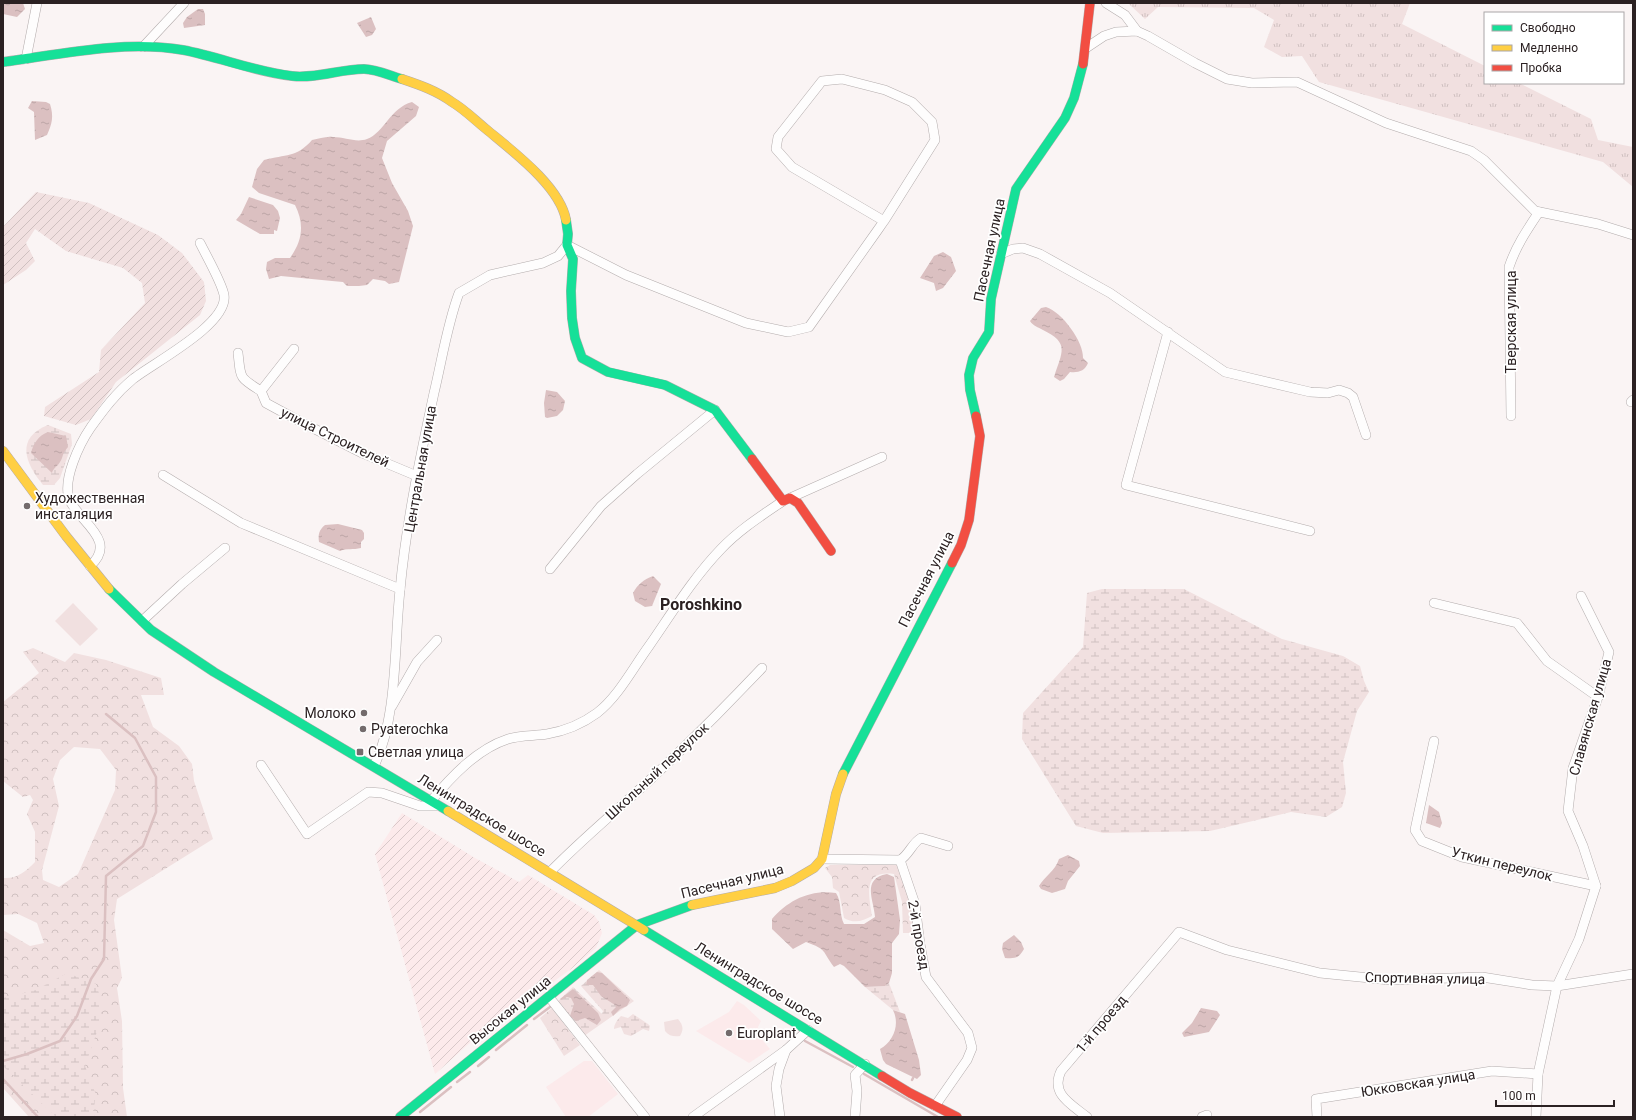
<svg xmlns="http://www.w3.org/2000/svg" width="1636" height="1120" font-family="Roboto,sans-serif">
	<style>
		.built { fill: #fceaeb }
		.industrial { fill: url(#industrial-furrows) }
		.grass { fill: url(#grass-tufts) }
		.forest { fill: url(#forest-crowns); fill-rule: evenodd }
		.wetland { fill: url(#wetland-marsh) }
		.park { fill: #f1e0e0 }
		.garden { fill: url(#garden-furrows) }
		.water { fill: url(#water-ripples) }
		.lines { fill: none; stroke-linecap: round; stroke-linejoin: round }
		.stream { stroke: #dbc0c1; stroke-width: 2.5 }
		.street-casing { stroke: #b3acac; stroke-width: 10 }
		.fast-casing { stroke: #b3acac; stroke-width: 10 }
		.slow-casing { stroke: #b3acac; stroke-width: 10 }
		.jam-casing { stroke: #b3acac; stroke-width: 10 }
		.street { stroke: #fefdfd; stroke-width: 9 }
		.fast { stroke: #16e098; stroke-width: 9 }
		.slow { stroke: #ffcf43; stroke-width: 9 }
		.jam { stroke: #f24e42; stroke-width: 9 }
		.poi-dot { fill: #736b6c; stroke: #fff; stroke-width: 1.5 }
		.labels { text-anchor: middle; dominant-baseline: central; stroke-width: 3.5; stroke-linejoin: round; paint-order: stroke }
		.street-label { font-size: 14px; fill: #2b2122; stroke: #fff }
		.poi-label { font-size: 14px; fill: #2b2122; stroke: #fff; text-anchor: start }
		.quarter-label { font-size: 16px; font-weight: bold; fill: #2b2122; stroke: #fff }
	</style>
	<defs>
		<pattern id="industrial-furrows" width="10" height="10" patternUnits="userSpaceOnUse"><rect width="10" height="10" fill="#fceaeb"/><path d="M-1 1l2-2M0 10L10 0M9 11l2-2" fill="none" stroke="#d8c8c9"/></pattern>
		<pattern id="grass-tufts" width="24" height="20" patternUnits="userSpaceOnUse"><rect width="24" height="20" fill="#f1e0e0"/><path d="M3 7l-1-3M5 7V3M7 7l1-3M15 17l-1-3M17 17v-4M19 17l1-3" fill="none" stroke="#cfc0c0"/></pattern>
		<pattern id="forest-crowns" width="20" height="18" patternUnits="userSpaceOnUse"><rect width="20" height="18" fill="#f1e0e0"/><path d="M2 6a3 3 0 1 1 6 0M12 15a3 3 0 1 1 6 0" fill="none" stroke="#cfc0c0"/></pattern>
		<pattern id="wetland-marsh" width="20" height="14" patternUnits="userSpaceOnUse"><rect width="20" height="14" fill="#f1e0e0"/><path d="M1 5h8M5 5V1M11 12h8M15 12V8" fill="none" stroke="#cfc0c0"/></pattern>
		<pattern id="garden-furrows" width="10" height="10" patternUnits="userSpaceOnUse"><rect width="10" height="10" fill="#f1e0e0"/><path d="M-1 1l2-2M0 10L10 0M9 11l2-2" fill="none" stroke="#cfc0c0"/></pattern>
		<pattern id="water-ripples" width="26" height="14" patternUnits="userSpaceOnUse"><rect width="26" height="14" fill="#dbc0c1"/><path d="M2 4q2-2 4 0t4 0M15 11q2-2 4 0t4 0" fill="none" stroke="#bca5a6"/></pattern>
	</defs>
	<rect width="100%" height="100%" fill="#faf4f4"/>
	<g class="built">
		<path d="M 737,1001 L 744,1005 L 761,1021 L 758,1027 L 758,1035 L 770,1049 L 749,1063 L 696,1031 L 729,1012 Z"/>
		<path d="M 584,1061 L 592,1061 L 618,1094 L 588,1117 L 566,1117 L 546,1087 Z"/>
	</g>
	<path class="industrial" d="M 402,813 L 475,858 L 519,882 L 528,875 L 594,915 L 599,922 L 602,933 L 596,948 L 571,969 L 472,1041 L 435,1074 L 375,854 Z"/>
	<path class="grass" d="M 1128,3 L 1410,3 L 1402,24 L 1485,66 L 1485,83 L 1519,83 L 1591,119 L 1598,140 L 1633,147 L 1633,187 L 1603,162 L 1319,82 L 1302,56 L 1282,57 L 1264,47 L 1274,20 L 1254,8 L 1158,7 L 1145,19 Z"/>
	<g class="forest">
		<path d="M 33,648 L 65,662 L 74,653 L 106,660 L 161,678 L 164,695 L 141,695 L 153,727 L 179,746 L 192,764 L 194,781 L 213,839 L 117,899 L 114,920 L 122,978 L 117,988 L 122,1021 L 123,1088 L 127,1117 L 29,1117 L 3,1088 L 3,930 L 30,946 L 44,943 L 37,923 L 18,914 L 3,915 L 3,878 C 17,879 25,872 35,862 L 35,832 L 27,814 L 33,800 L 30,795 L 23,797 L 3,781 L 3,702 L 39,673 L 23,652 ZM 74,747 L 100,749 L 116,770 L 115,790 L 78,874 L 59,887 L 43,880 L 42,870 L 59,806 L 53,779 L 60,760 Z"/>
		<path d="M 830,865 L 899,865 L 909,894 L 916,933 L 903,933 L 902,902 L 894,874 C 862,870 869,894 872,916 C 863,921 854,924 844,918 L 839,892 L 833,888 L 832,877 L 825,868 Z"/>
		<path d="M 552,1008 L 580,1045 L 564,1056 L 540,1018 Z"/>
	</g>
	<g class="wetland">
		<path d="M 48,425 L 71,434 L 72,444 L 60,478 L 54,485 L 43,485 C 25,463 15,438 48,425 Z"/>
		<path d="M 1102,589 L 1184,589 L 1282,639 L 1343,656 L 1360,666 L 1364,681 L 1369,692 L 1357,711 L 1343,762 L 1346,793 L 1342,807 L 1326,817 L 1291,812 L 1210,831 L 1103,833 L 1076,826 L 1022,739 L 1023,713 L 1083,647 L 1087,593 Z"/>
		<path d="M 599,970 L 634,1001 L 584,1036 L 569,1019 L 558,1001 L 573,987 L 602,1014 L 603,1011 L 581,986 Z"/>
		<path d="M 67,973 L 96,984 L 103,1006 L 99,1026 L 85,1066 L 96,1095 L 93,1113 L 95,1117 L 56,1117 L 3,1066 L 3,998 L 36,990 Z"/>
		<path d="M 889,983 L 900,1012 L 893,1010 L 865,987 L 885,986 Z"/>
		<path d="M 633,1014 L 648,1024 L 650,1026 L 649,1031 L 643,1029 L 631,1036 L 624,1034 L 621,1027 L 614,1029 C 614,1024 618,1019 621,1016 L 628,1018 Z"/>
	</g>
	<g class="park">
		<path d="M 73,603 L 98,629 L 80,646 L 55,621 Z"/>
		<path d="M 678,1019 C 683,1025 684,1029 680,1036 C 674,1037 669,1036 665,1031 L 664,1022 Z"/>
	</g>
	<path class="garden" d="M 36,192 L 89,203 L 158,235 L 182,253 L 204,282 L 206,301 L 200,315 L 116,382 L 91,419 L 76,425 L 44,416 L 45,407 L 99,372 L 101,350 L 145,303 L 142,283 L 123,268 L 66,251 L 35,229 L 26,243 L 35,261 L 26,270 L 3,285 L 3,227 Z"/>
	<g class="water">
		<path d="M 3,3 L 23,3 L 25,9 L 17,17 L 3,14 Z"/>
		<path d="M 198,9 L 203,9 L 205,14 L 205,25 L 184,28 L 183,23 L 187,17 Z"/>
		<path d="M 371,17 L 376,29 L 372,35 L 366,37 L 357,23 Z"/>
		<path d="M 32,101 L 46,102 L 50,104 C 54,117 52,124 47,135 L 35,140 L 34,112 L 28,108 Z"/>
		<path d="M 412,102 L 419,107 L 416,116 L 387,141 L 382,158 L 392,183 L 408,211 L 413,226 L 399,282 L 389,284 L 385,281 L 373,279 L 367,285 L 359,286 L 347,286 L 343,282 L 332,281 L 281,276 L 269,279 L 266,269 L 267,262 L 275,258 L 290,258 C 302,241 305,225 295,205 L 259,193 L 252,187 L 257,169 L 264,160 C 286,154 296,158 312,140 C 319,139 326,136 333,137 C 345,137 356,143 367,139 C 384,133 390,108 412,102 Z"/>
		<path d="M 249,197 L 273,205 L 278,211 L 280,218 L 277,231 L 274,230 L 274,234 L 260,234 L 236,220 L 241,214 Z"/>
		<path d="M 943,252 L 951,257 L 956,271 L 943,288 L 936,291 L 934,283 L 920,278 L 934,256 Z"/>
		<path d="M 1046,307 C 1062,312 1084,342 1083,358 L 1088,363 C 1085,371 1078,373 1070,372 L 1064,379 L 1060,381 L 1054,377 C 1062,352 1070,343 1043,330 C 1038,327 1033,326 1030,321 L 1041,308 Z"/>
		<path d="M 546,390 L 557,392 L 565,401 L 563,410 L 557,416 L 547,418 L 545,417 L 544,403 Z"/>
		<path d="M 48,432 L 66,436 L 68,447 C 61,455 64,456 60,462 C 57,467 53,468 52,473 L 31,453 C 33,444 39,435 48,432 Z"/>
		<path d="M 338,524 L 362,530 L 364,533 L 364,539 L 361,542 L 361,548 C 353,550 347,548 340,551 L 319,542 C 318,534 319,530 325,525 Z"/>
		<path d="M 653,576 L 661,584 L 652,606 L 645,607 L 635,601 L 633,593 C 638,584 643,580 653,576 Z"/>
		<path d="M 1429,805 L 1439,812 L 1442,823 L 1440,828 L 1426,823 Z"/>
		<path d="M 1068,855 L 1079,861 L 1080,866 L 1068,881 L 1065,889 L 1052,893 L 1041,889 L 1039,886 C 1045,876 1055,871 1059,859 Z"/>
		<path d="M 887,874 L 894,877 L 900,920 L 899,934 L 892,943 L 892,973 L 889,983 L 885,986 L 865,987 L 844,966 L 840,964 L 834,967 C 821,950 828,950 806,942 L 793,949 L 772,929 L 772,919 C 788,900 811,889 836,893 C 842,902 839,914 844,924 L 864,924 L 875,917 C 874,900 861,879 887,874 Z"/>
		<path d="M 1014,935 L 1021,942 L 1024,949 C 1019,958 1015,959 1005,958 L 1002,949 L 1003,943 Z"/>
		<path d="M 597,972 L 602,973 L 630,1000 L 627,1006 L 620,1009 L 613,1016 L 611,1012 L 616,1007 L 615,1005 L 601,996 L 593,985 L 586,985 L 587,980 Z"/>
		<path d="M 573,989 L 598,1013 L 601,1020 L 597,1025 L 585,1018 L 576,1021 L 570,1016 L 574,1004 L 571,998 L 567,997 L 561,1000 L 560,999 Z"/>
		<path d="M 1201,1008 L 1217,1011 L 1220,1015 L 1209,1032 L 1184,1037 L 1182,1033 L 1192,1023 Z"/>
		<path d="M 893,1010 L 905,1014 L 919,1060 L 921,1075 L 917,1079 L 886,1064 L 883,1060 L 880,1049 C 894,1041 900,1024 893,1010 Z"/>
	</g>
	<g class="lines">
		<g class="stream">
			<path d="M 534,1019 L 550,1007"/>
			<path d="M 776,1031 L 784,1032"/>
			<path d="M 805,1041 L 853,1067"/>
			<path d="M 496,1050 L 527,1025"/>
			<path d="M 3,1061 L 27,1054 L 60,1041 L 77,1016 L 91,979 L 104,959 L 106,876 L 143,846 L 156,812 L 156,777 L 135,738 L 106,714"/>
			<path d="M 478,1066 L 489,1057"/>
			<path d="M 864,1074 L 938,1117"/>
			<path d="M 3,1079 L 38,1117"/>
			<path d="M 912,1080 L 913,1078"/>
			<path d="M 457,1082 L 470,1072"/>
			<path d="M 420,1112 L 451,1087"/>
		</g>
		<g class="street-casing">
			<g id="street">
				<path d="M 1106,3 L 1125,15 L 1137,31"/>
				<path d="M 143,47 L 184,3"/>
				<path d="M 1086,48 L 1104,36 L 1116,32 L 1137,31 L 1148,36 L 1195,63 L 1227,79 L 1252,83 L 1297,82 L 1386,123 L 1471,151 L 1484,160 L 1535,211 L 1598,224 L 1633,235"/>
				<path d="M 26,59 L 37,3"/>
				<path d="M 1001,254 L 1013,249 L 1023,248 L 1040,254 L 1110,293 L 1225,372 L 1310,392 L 1328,393 L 1339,390 L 1348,393 L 1353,397 L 1366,435"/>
				<path d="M 1168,332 L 1126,485 L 1310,531"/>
				<path d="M 238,353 C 241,378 238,377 261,391"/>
				<path d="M 261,391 L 266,403 L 301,422 L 362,453 L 417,476"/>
				<path d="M 261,391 L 294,349"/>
				<path d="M 1631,402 L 1633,400"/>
				<path d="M 1511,416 L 1509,267 C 1516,246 1527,230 1539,212"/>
				<path d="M 163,475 L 241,523 L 400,589"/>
				<path d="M 790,498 L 882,457"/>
				<path d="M 90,566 C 118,541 81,523 70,501 C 61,481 80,443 91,427 C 104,409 116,393 133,379 C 153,363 229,324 224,295 C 222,283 206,255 200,243"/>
				<path d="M 550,569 L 601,506 L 637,474 L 715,410"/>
				<path d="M 1434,603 L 1517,623 L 1547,661 L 1598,697"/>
				<path d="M 142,621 L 182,584 L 225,548"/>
				<path d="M 392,706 L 417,662 L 437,640"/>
				<path d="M 1434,741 L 1415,830 L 1422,841 L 1462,857 L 1596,886"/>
				<path d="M 261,765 L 307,834 L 368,792 L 382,793 L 420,806 L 437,806"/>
				<path d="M 374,766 C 398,717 394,645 400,590 C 406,524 420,458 434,393 C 442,360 447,325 459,293 L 490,275 L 543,263 L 558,256 L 567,245 L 626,275 L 746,323 L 788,332 L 809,327 L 877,231 L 884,221 L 935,140 L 932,122 L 912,102 L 885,90 L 842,79 L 822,81 L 778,137 L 776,149 L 792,167 L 884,221"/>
				<path d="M 431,801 C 451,777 477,749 508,739 C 521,735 534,736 547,734 C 565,731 582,724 597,713 C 618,697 633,668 649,646 C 672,613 693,578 721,549 C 739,530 761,516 783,501"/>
				<path d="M 822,859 L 900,860 C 909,855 912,843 921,838 L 948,846"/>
				<path d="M 900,860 L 915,904 L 920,944 L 926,977 L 968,1033 L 972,1048 L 967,1060 L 935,1106"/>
				<path d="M 550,872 C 583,838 619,809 654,776 C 691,741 727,705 762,668"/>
				<path d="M 549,997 L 645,1117"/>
				<path d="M 693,1117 L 786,1050 L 808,1030"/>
				<path d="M 780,1117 L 776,1086 L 779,1069 L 786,1050"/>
				<path d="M 855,1117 L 857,1091 L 855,1075 L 865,1064"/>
				<path d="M 1087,1117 C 1071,1104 1050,1094 1061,1071 L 1179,932 L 1227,950 L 1320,973 L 1390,980 L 1482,977 L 1532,985 L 1557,986 L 1633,974"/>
				<path d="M 1202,1117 L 1207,1115"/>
				<path d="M 1317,1117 L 1316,1099 L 1492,1071 L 1538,1074"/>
				<path d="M 1536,1117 L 1538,1074 L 1557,986 L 1579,939 L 1596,886 L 1583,846 L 1568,811 L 1573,768 L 1598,697 L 1609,652 L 1581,596"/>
			</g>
		</g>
		<g class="fast-casing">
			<g id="fast">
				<path d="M 3,62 C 62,54 124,40 183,50 C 220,57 255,72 292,76 C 316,79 340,69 364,69 C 376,69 391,76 402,79"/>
				<path d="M 566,220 L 568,234 L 567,245 L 573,259 L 571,291 L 572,318 L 575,338 L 582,358 L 608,372 L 665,385 L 715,410 L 752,459"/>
				<path d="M 976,416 L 970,390 L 969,375 L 973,358 L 989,332 L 991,299 L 1016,189 L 1065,118 L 1074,98 L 1083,64"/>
				<path d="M 109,589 L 151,630 L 214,672 L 448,811"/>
				<path d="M 843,774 L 952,563"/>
				<path d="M 644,930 L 882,1076"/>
				<path d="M 400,1117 L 637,925 L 692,905"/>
			</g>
		</g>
		<g class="slow-casing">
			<g id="slow">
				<path d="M 402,79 C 420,85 437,91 452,102 C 464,109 475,120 486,129 C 511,150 560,186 566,220"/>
				<path d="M 3,451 L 66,536 L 109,589"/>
				<path d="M 448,811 L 644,930"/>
				<path d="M 692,905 L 775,888 L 792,881 L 814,868 L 822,859 L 836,794 L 843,774"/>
			</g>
		</g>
		<g class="jam-casing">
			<g id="jam">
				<path d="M 1083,64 L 1090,3"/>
				<path d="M 752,459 L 783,501 L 790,498 L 798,503 L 831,551"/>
				<path d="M 952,563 L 961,545 L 969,520 L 980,436 L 976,416"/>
				<path d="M 882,1076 L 910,1093 L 957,1117"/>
			</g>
		</g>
		<use href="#street" class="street"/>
		<use href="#fast" class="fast"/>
		<use href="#slow" class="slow"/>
		<use href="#jam" class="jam"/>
	</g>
	<g class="poi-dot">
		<circle cx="27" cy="506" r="4"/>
		<circle cx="364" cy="713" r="4"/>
		<circle cx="363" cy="729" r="4"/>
		<rect x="356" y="748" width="8" height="8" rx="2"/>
		<circle cx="729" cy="1033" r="4"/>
	</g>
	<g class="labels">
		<g class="street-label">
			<text transform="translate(989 250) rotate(-78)">Пасечная улица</text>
			<text transform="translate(1511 322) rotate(-90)">Тверская улица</text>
			<text transform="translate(335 437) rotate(26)">улица Строителей</text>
			<text transform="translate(420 469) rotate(-80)">Центральная улица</text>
			<text transform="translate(926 579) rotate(-63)">Пасечная улица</text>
			<text transform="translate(1590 717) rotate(-74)">Славянская улица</text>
			<text transform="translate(657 771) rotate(-43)">Школьный переулок</text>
			<text transform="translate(482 815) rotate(31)">Ленинградское шоссе</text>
			<text transform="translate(1502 864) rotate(14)">Уткин переулок</text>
			<text transform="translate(732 881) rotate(-14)">Пасечная улица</text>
			<text transform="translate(919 935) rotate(80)">2-й проезд</text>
			<text transform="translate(1425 978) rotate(1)">Спортивная улица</text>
			<text transform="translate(759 983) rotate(31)">Ленинградское шоссе</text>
			<text transform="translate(510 1010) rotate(-39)">Высокая улица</text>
			<text transform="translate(1101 1024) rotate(-50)">1-й проезд</text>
			<text transform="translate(1418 1083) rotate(-9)">Юкковская улица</text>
		</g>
		<g class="poi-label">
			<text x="35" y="498">Художественная<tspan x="35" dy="16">инсталяция</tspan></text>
			<text x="356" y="713" text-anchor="end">Молоко</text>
			<text x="371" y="729">Pyaterochka</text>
			<text x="368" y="752">Светлая улица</text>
			<text x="737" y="1033">Europlant</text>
		</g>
		<g class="quarter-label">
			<text x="701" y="604">Poroshkino</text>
		</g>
	</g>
	<rect width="1636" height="1120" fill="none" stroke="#2b2122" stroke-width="8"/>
	<rect x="1484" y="12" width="140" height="72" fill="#ffffff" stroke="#aaa6a7"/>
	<rect x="1492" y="25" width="20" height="6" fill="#16e098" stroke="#aaa6a7"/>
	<text x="1520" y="32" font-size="12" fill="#2b2122">Свободно</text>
	<rect x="1492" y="45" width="20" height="6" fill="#ffcf43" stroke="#aaa6a7"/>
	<text x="1520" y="52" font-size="12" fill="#2b2122">Медленно</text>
	<rect x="1492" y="65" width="20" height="6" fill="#f24e42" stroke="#aaa6a7"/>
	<text x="1520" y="72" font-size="12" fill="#2b2122">Пробка</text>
	<path d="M1496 1100v6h118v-6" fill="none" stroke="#2b2122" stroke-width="2"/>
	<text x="1502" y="1100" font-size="12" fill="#2b2122" stroke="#ffffff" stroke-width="3" paint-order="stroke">100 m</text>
</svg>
